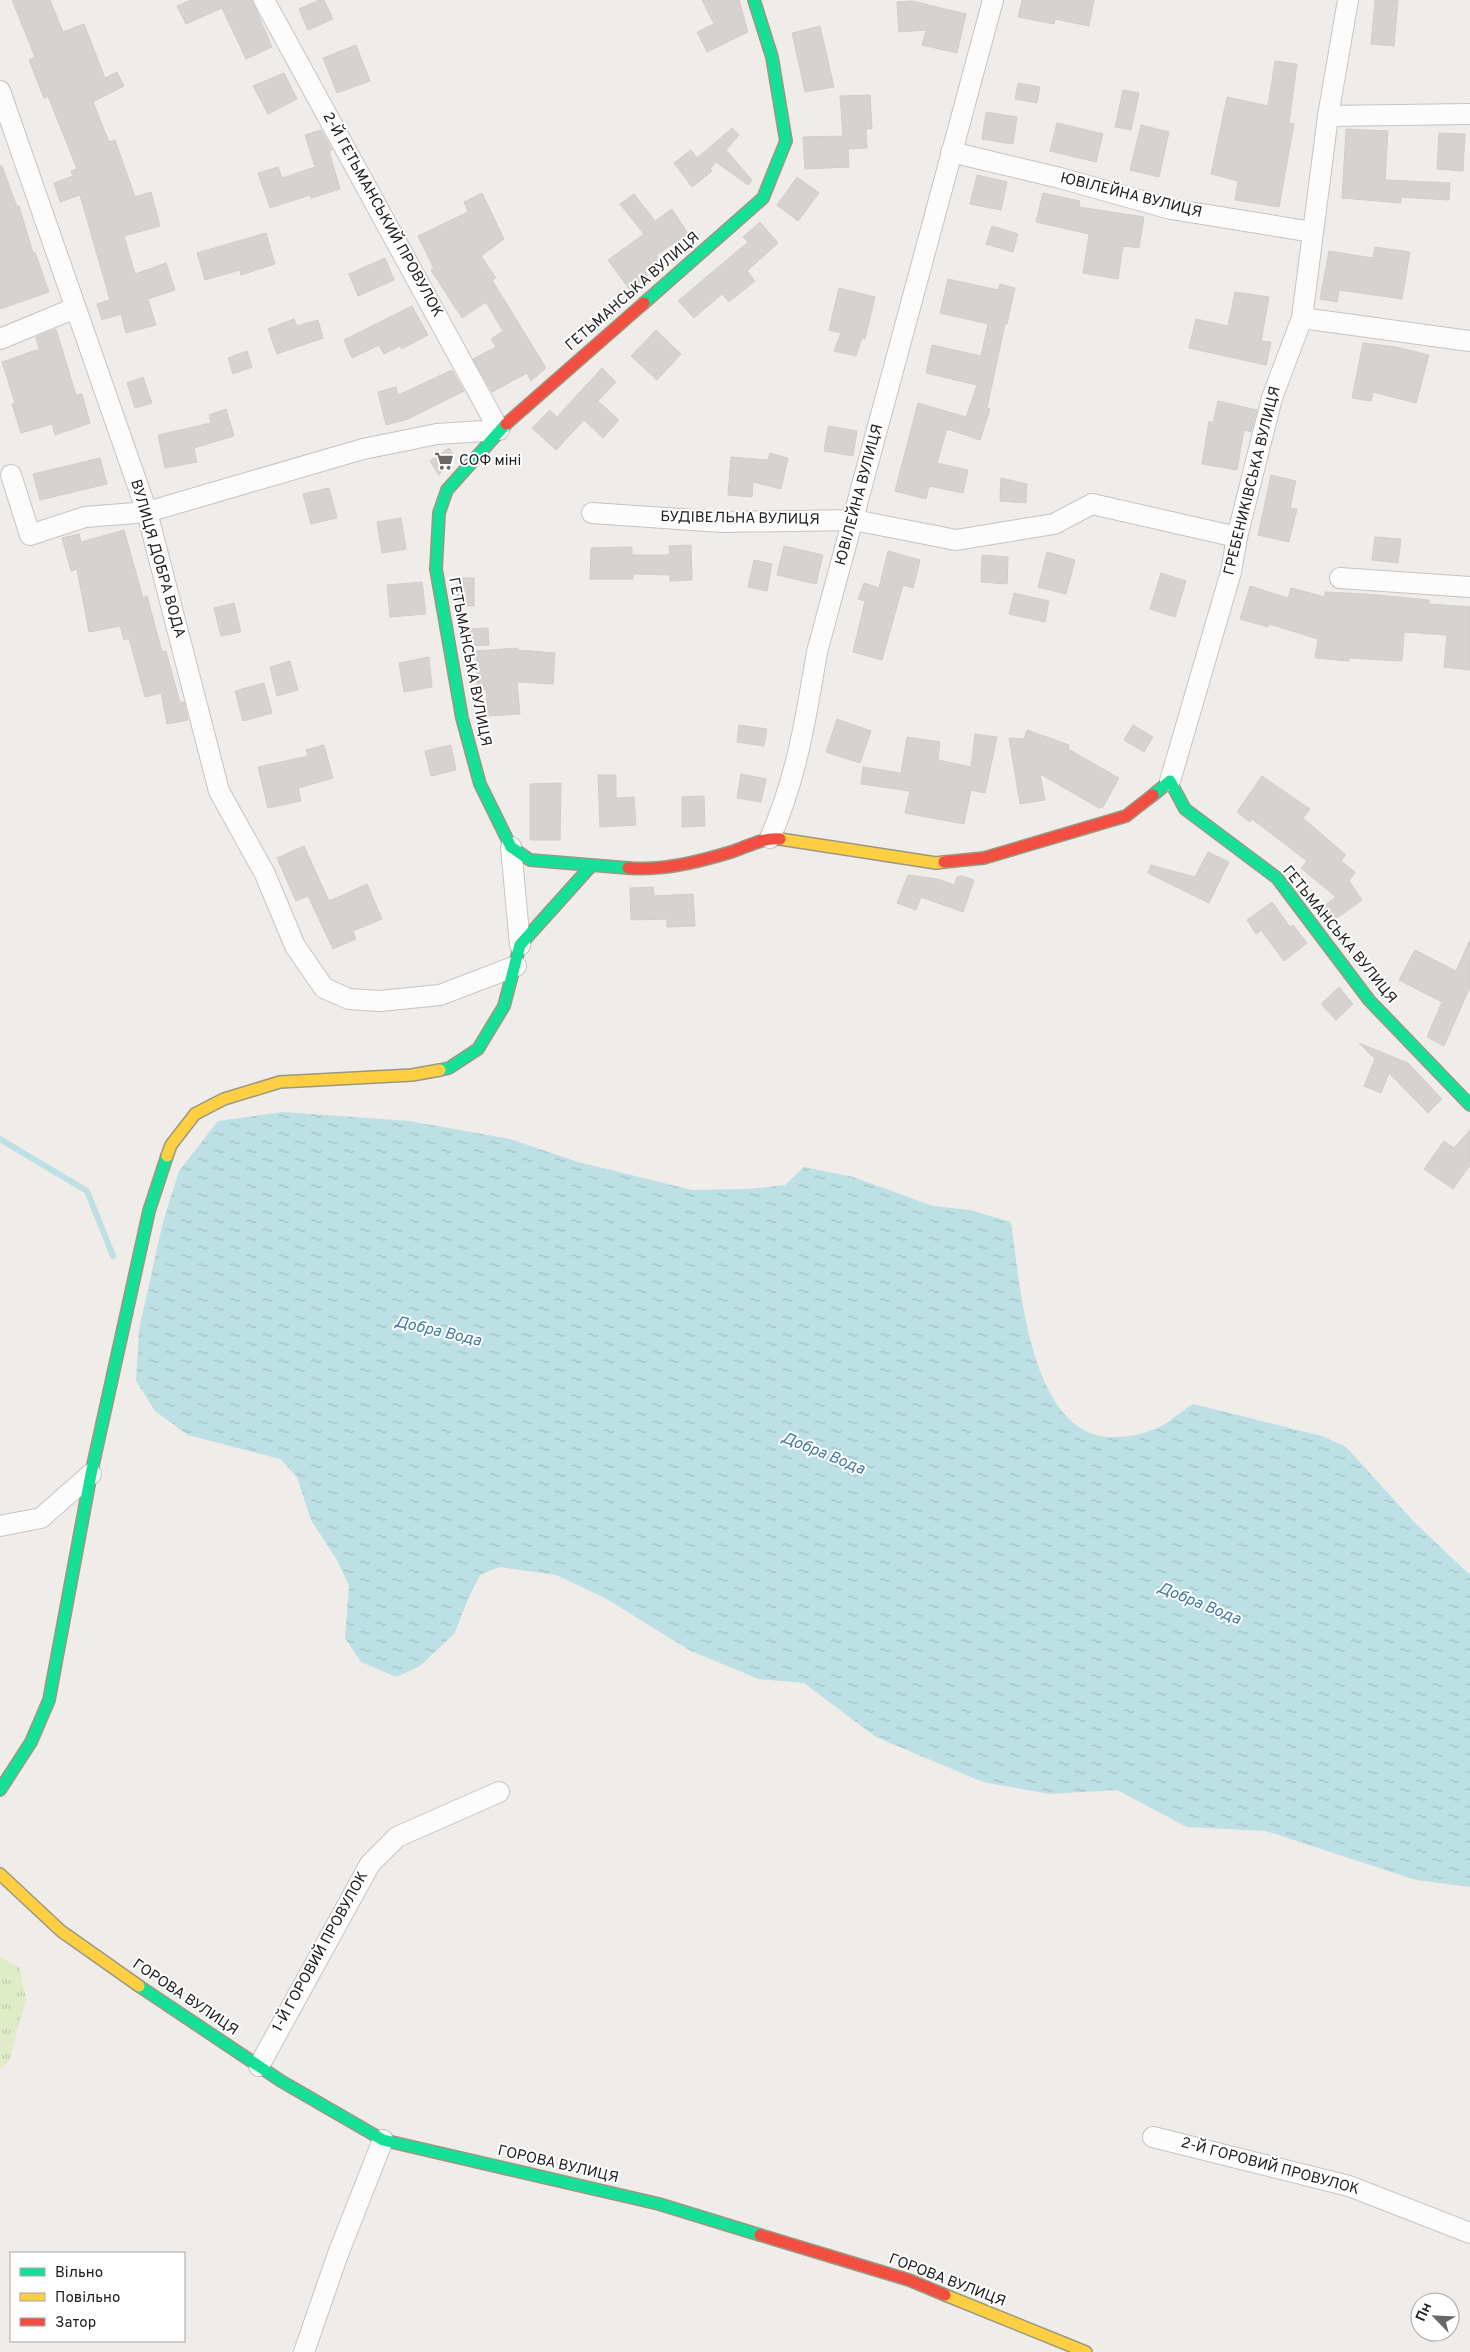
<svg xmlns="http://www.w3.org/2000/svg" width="1470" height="2352" font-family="Overpass,sans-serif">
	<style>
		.grass { fill: url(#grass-tufts) }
		.water { fill: url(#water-ripples) }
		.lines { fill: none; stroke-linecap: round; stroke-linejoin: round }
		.stream { stroke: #bce0e3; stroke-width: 6 }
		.building { fill: #d6d2d0; stroke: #d2cdca }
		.street-casing { stroke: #c6c4c3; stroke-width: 22 }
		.fast-casing { stroke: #9a9880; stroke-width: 14 }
		.slow-casing { stroke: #9a9880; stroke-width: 14 }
		.jam-casing { stroke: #9a9880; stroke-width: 14 }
		.street { stroke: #fdfcfc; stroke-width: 20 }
		.fast { stroke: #16e098; stroke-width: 11 }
		.slow { stroke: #ffcf43; stroke-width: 11 }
		.jam { stroke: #f24e42; stroke-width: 11 }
		.labels { text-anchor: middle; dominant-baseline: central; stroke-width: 4; stroke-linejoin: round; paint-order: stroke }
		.street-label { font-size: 15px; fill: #202020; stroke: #fff }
		.poi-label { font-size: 15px; fill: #202020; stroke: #fff; text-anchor: start }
		.water-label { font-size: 16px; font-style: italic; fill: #407a9c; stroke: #fff }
	</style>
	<defs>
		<pattern id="grass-tufts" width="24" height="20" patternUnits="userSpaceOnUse" patternTransform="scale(1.25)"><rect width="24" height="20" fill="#e0ecc7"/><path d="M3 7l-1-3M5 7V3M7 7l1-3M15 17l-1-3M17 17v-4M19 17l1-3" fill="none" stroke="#c0caab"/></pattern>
		<pattern id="water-ripples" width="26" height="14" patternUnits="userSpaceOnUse" patternTransform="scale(1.25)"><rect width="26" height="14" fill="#bce0e3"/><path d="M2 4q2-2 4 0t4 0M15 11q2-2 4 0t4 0" fill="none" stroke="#a1c0c2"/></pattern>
	</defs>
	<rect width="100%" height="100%" fill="#efece9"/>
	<path class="grass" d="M 0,1957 L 19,1967 L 26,1999 L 9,2061 L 0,2069 Z"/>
	<path class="water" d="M 283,1112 L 409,1121 L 510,1139 L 578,1162 L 692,1190 L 750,1189 L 785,1185 L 804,1167 L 853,1177 L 933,1206 L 970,1210 L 1011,1222 C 1020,1282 1029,1439 1114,1437 C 1131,1437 1149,1433 1165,1424 C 1174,1418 1183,1410 1193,1404 L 1322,1436 L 1346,1447 L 1416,1524 L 1470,1575 L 1470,1887 L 1416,1880 L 1266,1831 L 1187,1827 L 1117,1790 L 1049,1794 L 983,1782 L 876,1737 L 804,1683 L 759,1679 L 691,1651 L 605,1598 L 556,1575 L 500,1567 L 480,1575 L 469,1597 L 454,1634 L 420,1666 L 396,1677 L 361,1662 L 345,1638 L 349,1585 L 337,1560 L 311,1520 L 297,1477 L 280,1459 L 188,1435 L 155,1411 L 136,1381 L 139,1330 L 163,1222 L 179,1171 L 218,1121 Z"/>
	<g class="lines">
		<path class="stream" d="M 0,1139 L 87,1191 L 113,1256"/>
	</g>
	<g class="building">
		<path d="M 12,0 L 50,0 L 63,32 L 84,24 L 105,78 L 117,72 L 124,86 L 93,102 L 109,142 L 115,140 L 135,197 L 151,192 L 160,226 L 124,236 L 135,274 L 166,263 L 175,290 L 148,299 L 156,325 L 126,333 L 121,314 L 102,320 L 97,304 L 110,300 L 80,195 L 60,202 L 54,183 L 73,176 L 71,171 L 77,169 L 48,96 L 44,98 L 29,60 L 35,57 Z"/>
		<path d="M 191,0 L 252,0 L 272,47 L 246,59 L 222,8 L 186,24 L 177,6 Z"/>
		<path d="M 319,0 L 324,0 L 333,19 L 308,30 L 299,9 Z"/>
		<path d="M 702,0 L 739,0 L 748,32 L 707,52 L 697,32 L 714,24 Z"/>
		<path d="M 1022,0 L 1094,0 L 1089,26 L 1055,19 L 1054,24 L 1018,17 Z"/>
		<path d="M 1375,0 L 1398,0 L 1394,46 L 1371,44 Z"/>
		<path d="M 912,1 L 966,14 L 957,53 L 922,45 L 926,30 L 899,32 L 897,2 Z"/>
		<path d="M 820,26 L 834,87 L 805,92 L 792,33 Z"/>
		<path d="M 356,45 L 370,81 L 337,93 L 323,58 Z"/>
		<path d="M 1275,61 L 1297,64 L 1289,123 L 1294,124 L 1279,207 L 1235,200 L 1238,181 L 1211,174 L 1227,97 L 1268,106 Z"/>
		<path d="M 284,73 L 297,99 L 268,114 L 253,86 Z"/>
		<path d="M 1018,83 L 1040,87 L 1037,103 L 1015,99 Z"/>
		<path d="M 1123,90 L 1139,93 L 1131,130 L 1115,127 Z"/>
		<path d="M 870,95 L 872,129 L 866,129 L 867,148 L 848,149 L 849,167 L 805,169 L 803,137 L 843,136 L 840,96 Z"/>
		<path d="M 986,112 L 1017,117 L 1013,144 L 982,139 Z"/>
		<path d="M 1057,123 L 1103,134 L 1096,162 L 1050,151 Z"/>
		<path d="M 1141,125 L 1169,132 L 1159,177 L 1130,170 Z"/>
		<path d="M 732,128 L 739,135 L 726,150 L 752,180 L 748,185 L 716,162 L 710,169 L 712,171 L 692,187 L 674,163 L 691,150 L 697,158 Z"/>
		<path d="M 1346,129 L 1388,131 L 1385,180 L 1450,183 L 1449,200 L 1401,197 L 1401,203 L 1342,198 Z"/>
		<path d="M 321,130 L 332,150 L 329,151 L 340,189 L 311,198 L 310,195 L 270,208 L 258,173 L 278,167 L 282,178 L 315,167 L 305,135 Z"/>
		<path d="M 1439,133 L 1465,134 L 1463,171 L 1437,169 Z"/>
		<path d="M 0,166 L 2,166 L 17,207 L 19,206 L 33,253 L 35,252 L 49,292 L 0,309 Z"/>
		<path d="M 977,175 L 1007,182 L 1001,210 L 970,204 Z"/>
		<path d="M 797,177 L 819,193 L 798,221 L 777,205 Z"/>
		<path d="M 482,193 L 504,239 L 481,256 L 496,278 L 492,280 L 546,368 L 531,381 L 527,373 L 492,392 L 473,359 L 496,347 L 491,339 L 503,331 L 486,302 L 462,318 L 431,270 L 434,269 L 418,236 L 468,212 L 464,202 Z"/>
		<path d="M 1043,193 L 1080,201 L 1079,207 L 1144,217 L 1139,248 L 1123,246 L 1118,279 L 1083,273 L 1089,234 L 1036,222 Z"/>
		<path d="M 634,194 L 655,221 L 672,209 L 688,234 L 656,255 L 660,260 L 645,271 L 648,276 L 630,290 L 608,260 L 644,234 L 620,204 Z"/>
		<path d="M 760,222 L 778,243 L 747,271 L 755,281 L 729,302 L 722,294 L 694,318 L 678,301 L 748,242 L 743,237 Z"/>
		<path d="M 992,226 L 1018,234 L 1013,252 L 986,244 Z"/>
		<path d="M 266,233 L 275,264 L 241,275 L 240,270 L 205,280 L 197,253 Z"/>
		<path d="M 1375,247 L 1410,252 L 1402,299 L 1339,290 L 1337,302 L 1320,299 L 1329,251 L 1373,258 Z"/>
		<path d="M 385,258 L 394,280 L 358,296 L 349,274 Z"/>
		<path d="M 948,279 L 998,290 L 1000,284 L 1015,288 L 1007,324 L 1005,324 L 987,408 L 990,409 L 980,440 L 947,429 L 937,463 L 968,470 L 963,493 L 929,486 L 926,499 L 895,491 L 918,403 L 966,417 L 977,385 L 926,373 L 932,345 L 981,356 L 988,324 L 940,313 Z"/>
		<path d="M 839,288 L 875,297 L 865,339 L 862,338 L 856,356 L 834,351 L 841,333 L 829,330 Z"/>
		<path d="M 1235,292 L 1269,297 L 1261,341 L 1271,342 L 1266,365 L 1189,348 L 1196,319 L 1228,326 Z"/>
		<path d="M 412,306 L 428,335 L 402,349 L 400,346 L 384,354 L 379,345 L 352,358 L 344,340 Z"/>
		<path d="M 294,319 L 297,326 L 318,320 L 323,338 L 277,354 L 268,329 Z"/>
		<path d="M 56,329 L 76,395 L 82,394 L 90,423 L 55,435 L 52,424 L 21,433 L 12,404 L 15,403 L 2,362 L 39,349 L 36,337 Z"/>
		<path d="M 656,330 L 681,354 L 657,380 L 631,356 Z"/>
		<path d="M 1363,343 L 1396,347 L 1429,355 L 1416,403 L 1373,392 L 1371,401 L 1352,398 Z"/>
		<path d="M 247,351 L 252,367 L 233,374 L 228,358 Z"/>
		<path d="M 602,368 L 616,382 L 598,401 L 619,420 L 603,438 L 584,420 L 556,450 L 532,428 L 550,410 L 557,417 Z"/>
		<path d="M 452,370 L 464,391 L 408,419 L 386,425 L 378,392 L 396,387 L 398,395 Z"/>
		<path d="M 143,377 L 152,403 L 135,408 L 127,383 Z"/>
		<path d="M 1218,401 L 1257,410 L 1251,432 L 1244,430 L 1237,470 L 1202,464 L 1209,421 L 1213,423 Z"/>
		<path d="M 226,409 L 234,436 L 194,448 L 197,462 L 165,468 L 158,435 L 211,423 L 209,415 Z"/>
		<path d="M 828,426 L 857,431 L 853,456 L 824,451 Z"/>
		<path d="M 449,448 L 455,457 L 439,475 L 430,461 Z"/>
		<path d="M 770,453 L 788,458 L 781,489 L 753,482 L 752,497 L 728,495 L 731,457 L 768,460 Z"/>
		<path d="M 100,458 L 107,484 L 40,500 L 33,474 Z"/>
		<path d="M 1271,475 L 1296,481 L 1290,508 L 1297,509 L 1289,542 L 1258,535 Z"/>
		<path d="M 1001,478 L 1027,484 L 1026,503 L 1000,501 Z"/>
		<path d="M 329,488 L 337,518 L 311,524 L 303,494 Z"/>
		<path d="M 401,518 L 406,549 L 382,553 L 377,522 Z"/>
		<path d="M 124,530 L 143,598 L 147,596 L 162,652 L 166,651 L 180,703 L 184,702 L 188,720 L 167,724 L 161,693 L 145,697 L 129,638 L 124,640 L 120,626 L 89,632 L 77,569 L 71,571 L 62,538 L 79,534 L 81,542 Z"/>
		<path d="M 1375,537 L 1401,539 L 1398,563 L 1372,560 Z"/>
		<path d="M 691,545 L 692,580 L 670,581 L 670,575 L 633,574 L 633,579 L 590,579 L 591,548 L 632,547 L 632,555 L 670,555 L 669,546 Z"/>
		<path d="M 784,546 L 823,555 L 816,584 L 777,575 Z"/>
		<path d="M 888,551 L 920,560 L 913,588 L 903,585 L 882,660 L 853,652 L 865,601 L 858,599 L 864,583 L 879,588 Z"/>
		<path d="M 1047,552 L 1075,560 L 1066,594 L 1038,587 Z"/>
		<path d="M 982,555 L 1008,557 L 1007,584 L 981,582 Z"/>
		<path d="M 754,560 L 772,564 L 767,591 L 748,587 Z"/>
		<path d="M 1161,573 L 1186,581 L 1175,617 L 1150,609 Z"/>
		<path d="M 457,578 L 474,578 L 474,606 L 458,606 Z"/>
		<path d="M 422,582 L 426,614 L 390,617 L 387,585 Z"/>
		<path d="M 1250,586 L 1288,598 L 1291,588 L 1325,597 L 1325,592 L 1367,594 L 1429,600 L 1429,604 L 1470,607 L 1470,670 L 1444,667 L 1447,635 L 1404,632 L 1402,661 L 1349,658 L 1349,661 L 1315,658 L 1318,639 L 1269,624 L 1268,627 L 1240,619 Z"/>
		<path d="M 1014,593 L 1049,601 L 1045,622 L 1009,614 Z"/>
		<path d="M 234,603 L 241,632 L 221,636 L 214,608 Z"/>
		<path d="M 488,628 L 489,645 L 470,646 L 469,629 Z"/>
		<path d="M 517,648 L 518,650 L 555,653 L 553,684 L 517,682 L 520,714 L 488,716 L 486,689 L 478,690 L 476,651 Z"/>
		<path d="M 429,657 L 432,687 L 404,692 L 399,663 Z"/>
		<path d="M 290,661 L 298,690 L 277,696 L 270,667 Z"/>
		<path d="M 264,683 L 272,713 L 243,721 L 235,691 Z"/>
		<path d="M 837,719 L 871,731 L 860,763 L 826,752 Z"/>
		<path d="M 739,725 L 767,729 L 764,746 L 737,742 Z"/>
		<path d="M 1133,725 L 1153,737 L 1144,752 L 1124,740 Z"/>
		<path d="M 1027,730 L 1069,745 L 1068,749 L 1119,778 L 1103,807 L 1099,808 L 1040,774 L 1045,800 L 1020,804 L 1009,738 L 1024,739 Z"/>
		<path d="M 975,734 L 997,737 L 985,793 L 971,790 L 964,824 L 905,813 L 910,791 L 861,784 L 863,767 L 901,773 L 907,737 L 940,742 L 938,760 L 971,767 Z"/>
		<path d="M 324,745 L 333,778 L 298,788 L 301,801 L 268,808 L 258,767 L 308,756 L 306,750 Z"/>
		<path d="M 451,745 L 456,770 L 431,776 L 425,751 Z"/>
		<path d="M 741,774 L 766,779 L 761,802 L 737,798 Z"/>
		<path d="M 598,775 L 616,775 L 616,798 L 634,797 L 636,825 L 600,827 Z"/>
		<path d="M 1262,776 L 1310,809 L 1303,818 L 1346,855 L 1341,861 L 1355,872 L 1349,881 L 1362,900 L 1330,923 L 1320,909 L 1336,897 L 1301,868 L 1307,861 L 1252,819 L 1250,822 L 1237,812 Z"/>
		<path d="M 561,783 L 560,840 L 530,840 L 530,784 Z"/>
		<path d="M 704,796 L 705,826 L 682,827 L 682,797 Z"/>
		<path d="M 304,846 L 329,901 L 367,884 L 382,919 L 353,931 L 356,939 L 333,949 L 308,896 L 296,901 L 277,858 Z"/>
		<path d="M 1208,852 L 1229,862 L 1209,903 L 1148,873 L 1151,865 L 1195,877 Z"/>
		<path d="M 908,875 L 938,879 L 954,885 L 957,877 L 962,876 L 974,880 L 963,912 L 921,897 L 916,910 L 897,903 Z"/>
		<path d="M 653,887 L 654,896 L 693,894 L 695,926 L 667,927 L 667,919 L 631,920 L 630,888 Z"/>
		<path d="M 1272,902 L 1290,927 L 1293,925 L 1307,943 L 1284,961 L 1261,930 L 1256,934 L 1247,920 Z"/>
		<path d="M 1470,940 L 1470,987 L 1444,1046 L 1427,1037 L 1442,1002 L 1399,980 L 1415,950 L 1456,971 Z"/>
		<path d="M 1339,987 L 1353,1004 L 1336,1020 L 1321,1004 Z"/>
		<path d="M 1359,1043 L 1408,1063 L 1442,1099 L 1428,1113 L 1389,1073 L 1381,1093 L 1364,1086 L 1375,1059 Z"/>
		<path d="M 1470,1130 L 1470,1165 L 1453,1189 L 1424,1169 L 1444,1141 L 1454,1148 Z"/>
	</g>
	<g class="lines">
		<g class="street-casing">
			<g id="street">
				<path d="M 0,91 L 147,512 L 219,791 L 265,874 L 295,946 L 324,988 L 349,999 L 380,1001 L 440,995 L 516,966"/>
				<path d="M 1328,116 L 1470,114"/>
				<path d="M 951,152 L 1060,178 L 1171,209 L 1312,232"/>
				<path d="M 1302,318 L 1470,341"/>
				<path d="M 0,339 L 75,308"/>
				<path d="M 11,475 L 30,535 L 85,517 L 147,512 L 363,449 L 437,434 L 499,430 L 264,0"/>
				<path d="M 592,513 L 722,522 L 854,520 L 956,540 L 1054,524 L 1092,504 L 1237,537"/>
				<path d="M 1340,578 L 1470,587"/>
				<path d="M 1170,781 L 1231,572 L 1237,537 L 1272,398 L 1302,318 L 1328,116 L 1348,0"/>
				<path d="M 770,838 C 797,777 806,717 817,652 L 993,0"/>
				<path d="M 511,847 L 520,945"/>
				<path d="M 0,1526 L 41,1518 L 91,1474"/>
				<path d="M 259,2066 L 370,1864 L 397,1837 L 499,1792"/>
				<path d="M 1153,2137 L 1349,2186 L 1470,2233"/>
				<path d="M 304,2352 L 338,2254 L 383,2140"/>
			</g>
		</g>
		<g class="fast-casing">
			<g id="fast">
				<path d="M 644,303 L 763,198 L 786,141 L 772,57 L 754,0"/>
				<path d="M 506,424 L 447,490 L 439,513 L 436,569 L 462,718 L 480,784 L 511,847 L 530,860 L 628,868"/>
				<path d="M 1153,795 L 1170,781 L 1185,809 L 1277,878 L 1369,1000 L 1470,1105"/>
				<path d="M 440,1070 L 449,1068 L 478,1049 L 504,1006 L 520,945 L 591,866"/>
				<path d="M 0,1790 L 31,1742 L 49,1700 L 91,1474 L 149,1211 L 167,1156"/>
				<path d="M 139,1986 L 281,2081 L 383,2140 L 659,2204 L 760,2235"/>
			</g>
		</g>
		<g class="slow-casing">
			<g id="slow">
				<path d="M 780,839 L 936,863 L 944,862"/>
				<path d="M 167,1156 L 171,1145 L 195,1114 L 224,1099 L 280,1082 L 412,1075 L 440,1070"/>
				<path d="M 0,1874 L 61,1931 L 139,1986"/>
				<path d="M 945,2295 L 1086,2352"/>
			</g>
		</g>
		<g class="jam-casing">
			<g id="jam">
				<path d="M 506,424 L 644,303"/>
				<path d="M 944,862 L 984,858 L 1126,816 L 1153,795"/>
				<path d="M 628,868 C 662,871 698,862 731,852 C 747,847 763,837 780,839"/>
				<path d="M 760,2235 L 909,2280 L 945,2295"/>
			</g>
		</g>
		<use href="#street" class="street"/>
		<use href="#fast" class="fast"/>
		<use href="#slow" class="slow"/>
		<use href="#jam" class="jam"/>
	</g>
	<defs>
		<g id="supermarket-bare" transform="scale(1.5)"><path d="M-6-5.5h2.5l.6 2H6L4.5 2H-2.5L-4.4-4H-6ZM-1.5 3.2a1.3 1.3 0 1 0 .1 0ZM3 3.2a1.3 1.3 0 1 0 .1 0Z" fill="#686766" stroke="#fff" stroke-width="2.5" paint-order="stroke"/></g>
	</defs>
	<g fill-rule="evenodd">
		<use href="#supermarket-bare" x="444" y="461"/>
	</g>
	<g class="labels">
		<g class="street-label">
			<text transform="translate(1131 196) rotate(14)">ЮВІЛЕЙНА ВУЛИЦЯ</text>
			<text transform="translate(382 215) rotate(61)">2-Й ГЕТЬМАНСЬКИЙ ПРОВУЛОК</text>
			<text transform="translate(633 292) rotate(-41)">ГЕТЬМАНСЬКА ВУЛИЦЯ</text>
			<text transform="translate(1253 481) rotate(-76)">ГРЕБЕНИКІВСЬКА ВУЛИЦЯ</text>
			<text transform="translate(860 495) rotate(-75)">ЮВІЛЕЙНА ВУЛИЦЯ</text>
			<text transform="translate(740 519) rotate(1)">БУДІВЕЛЬНА ВУЛИЦЯ</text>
			<text transform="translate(157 559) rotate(74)">ВУЛИЦЯ ДОБРА ВОДА</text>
			<text transform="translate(469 662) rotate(79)">ГЕТЬМАНСЬКА ВУЛИЦЯ</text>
			<text transform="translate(1339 935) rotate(51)">ГЕТЬМАНСЬКА ВУЛИЦЯ</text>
			<text transform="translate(321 1952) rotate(-61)">1-Й ГОРОВИЙ ПРОВУЛОК</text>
			<text transform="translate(185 1998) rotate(34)">ГОРОВА ВУЛИЦЯ</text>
			<text transform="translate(558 2165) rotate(13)">ГОРОВА ВУЛИЦЯ</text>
			<text transform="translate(1270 2167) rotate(15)">2-Й ГОРОВИЙ ПРОВУЛОК</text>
			<text transform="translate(947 2281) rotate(21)">ГОРОВА ВУЛИЦЯ</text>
		</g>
		<g class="poi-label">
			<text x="459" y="461">СОФ міні</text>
		</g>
		<g class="water-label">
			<text transform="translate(438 1332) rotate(13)">Добра Вода</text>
			<text transform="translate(823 1454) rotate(22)">Добра Вода</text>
			<text transform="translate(1199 1604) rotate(22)">Добра Вода</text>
		</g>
	</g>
	<rect x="10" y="2252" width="175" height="90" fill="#ffffff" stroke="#a6a6a6"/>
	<rect x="20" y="2268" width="25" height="8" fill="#16e098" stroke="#a6a6a6"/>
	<text x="55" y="2277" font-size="15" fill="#202020">Вільно</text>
	<rect x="20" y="2293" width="25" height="8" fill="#ffcf43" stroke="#a6a6a6"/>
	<text x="55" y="2302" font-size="15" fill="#202020">Повільно</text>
	<rect x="20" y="2318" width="25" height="8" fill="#f24e42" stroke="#a6a6a6"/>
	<text x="55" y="2327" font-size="15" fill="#202020">Затор</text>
	<g transform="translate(1435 2317) rotate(294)"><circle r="24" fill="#ffffff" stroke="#a6a6a6"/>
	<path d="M0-4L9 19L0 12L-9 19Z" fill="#686766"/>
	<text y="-8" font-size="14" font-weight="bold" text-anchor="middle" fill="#202020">Пн</text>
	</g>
</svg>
